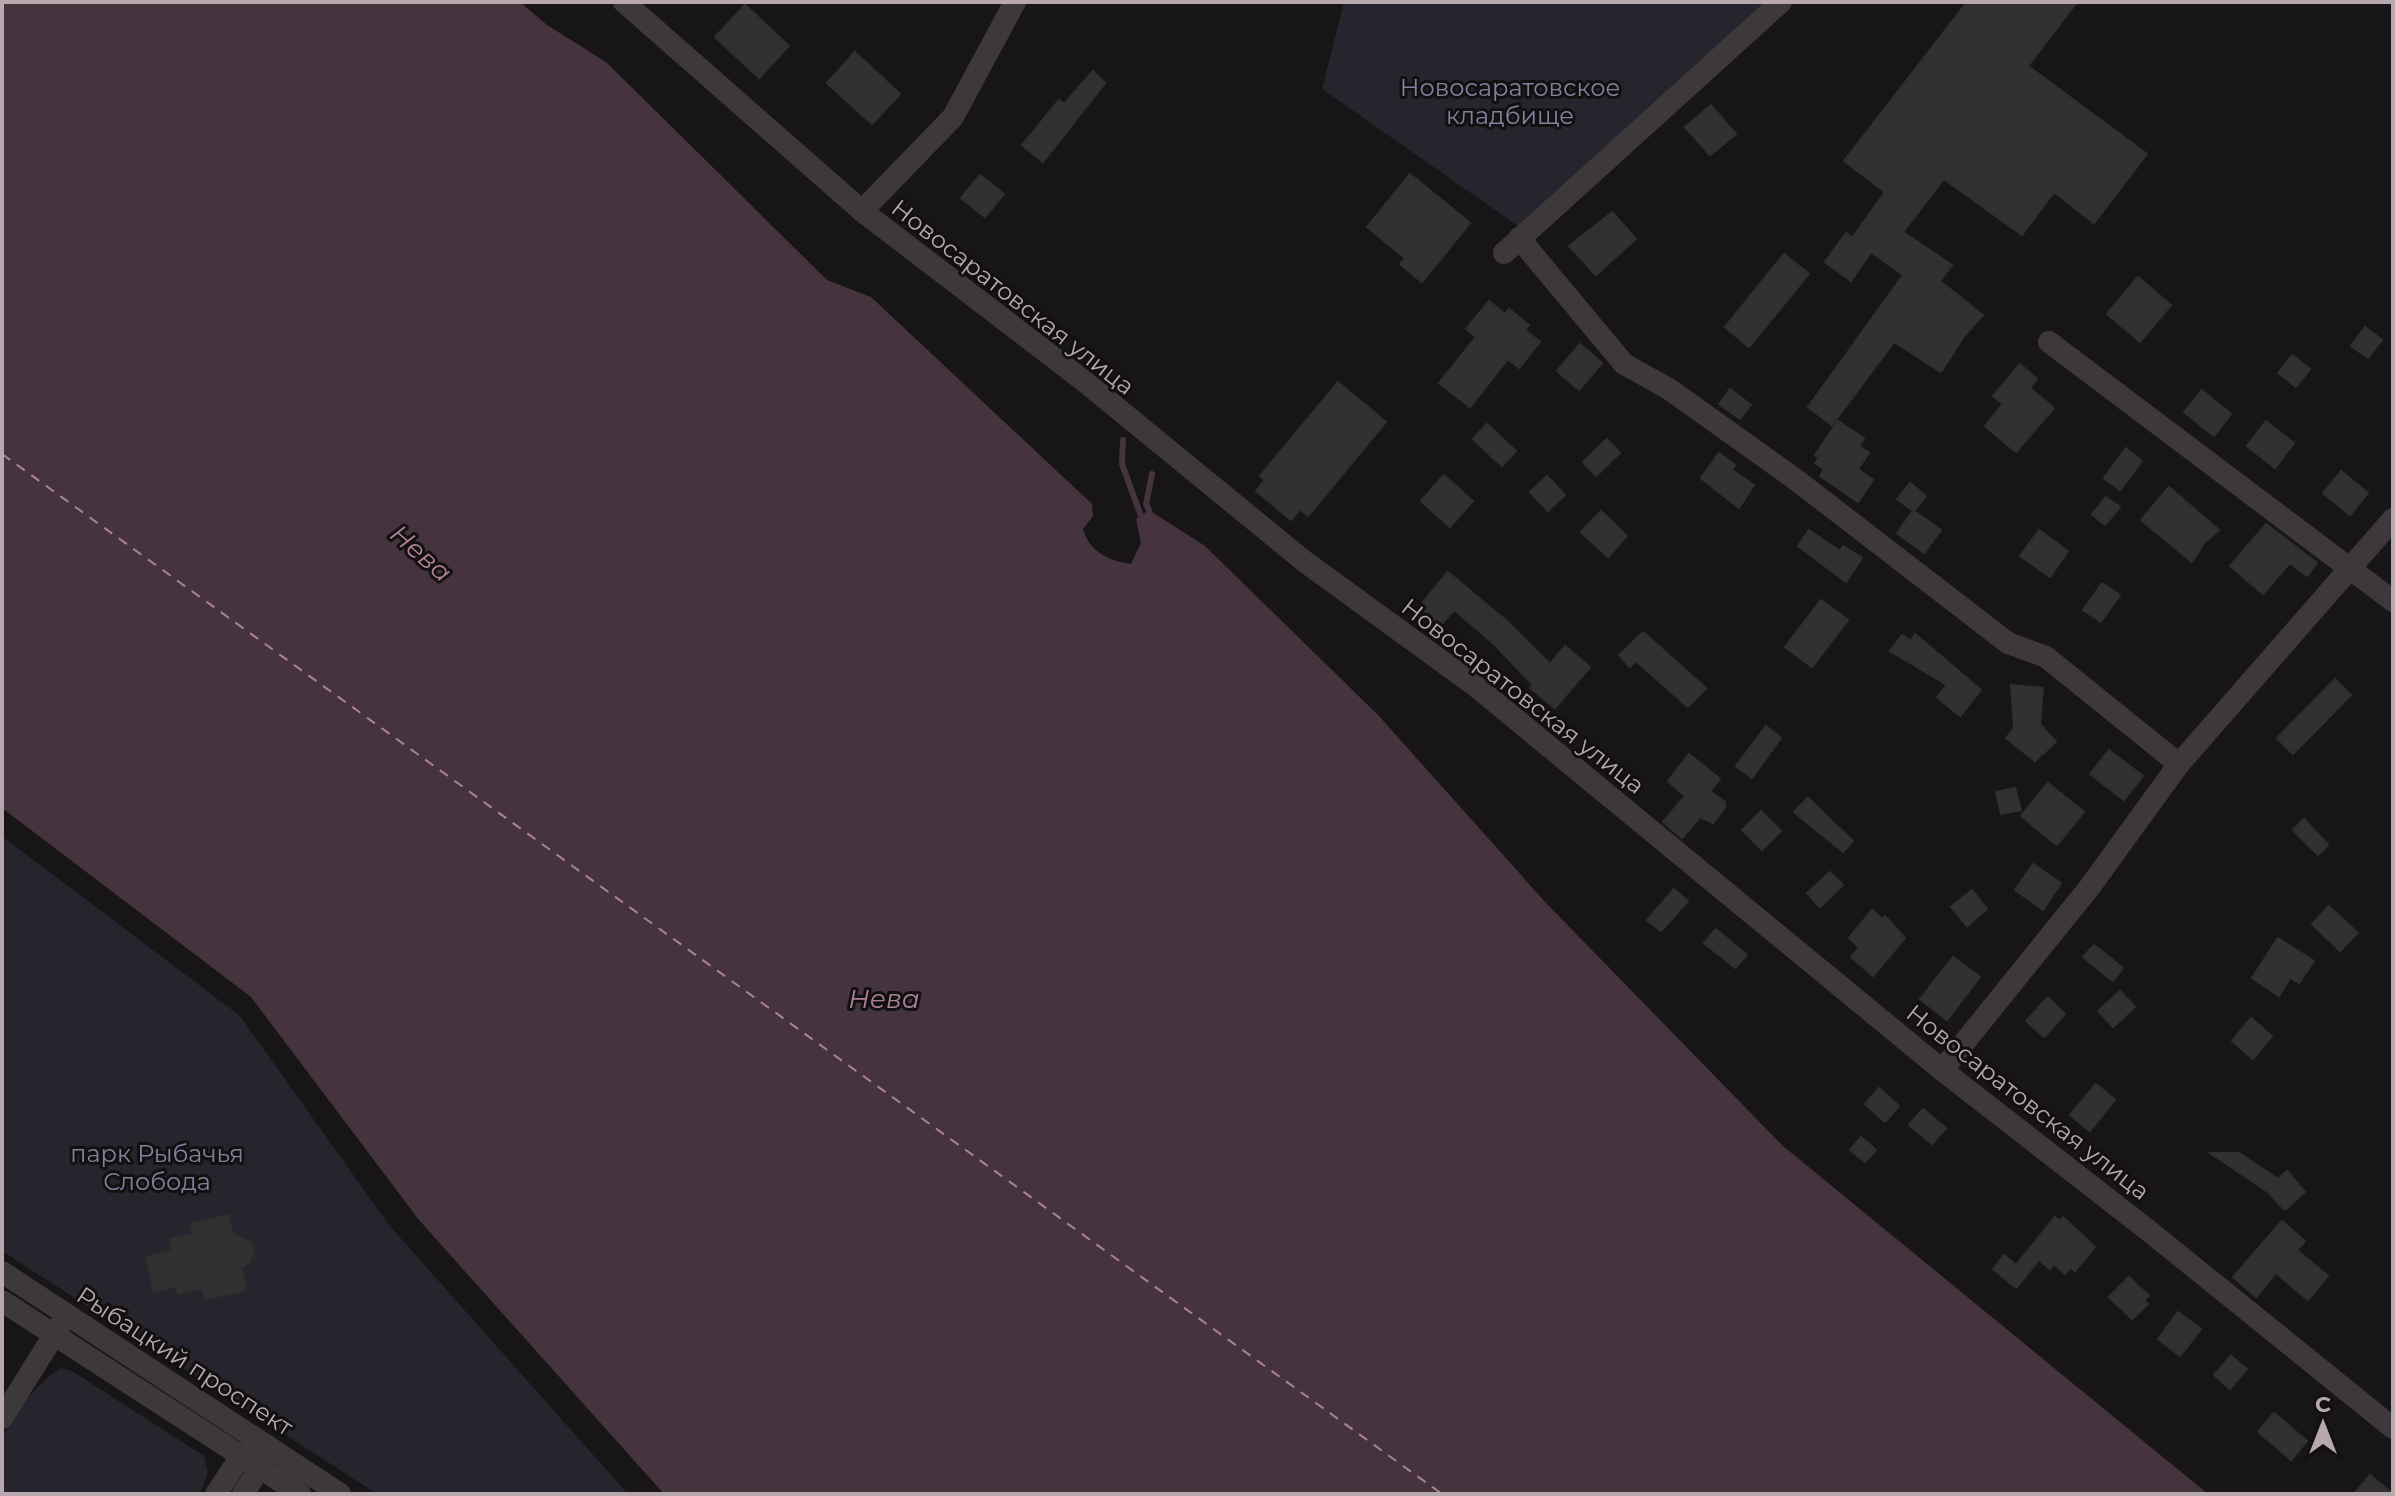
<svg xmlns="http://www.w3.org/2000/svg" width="2395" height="1496" font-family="Montserrat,sans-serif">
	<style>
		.green { fill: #26252e }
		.water { fill: #45343d }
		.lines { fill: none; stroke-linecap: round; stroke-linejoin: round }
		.stream { stroke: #45343d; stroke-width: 6 }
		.ferry { stroke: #ae8198; stroke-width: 2; stroke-dasharray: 10 8; stroke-linecap: butt }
		.building { fill: #323030; stroke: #322f2f; stroke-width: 2 }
		.minor { stroke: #3d3839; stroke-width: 22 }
		.labels { text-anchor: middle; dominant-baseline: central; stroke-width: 6; stroke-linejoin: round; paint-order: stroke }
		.park-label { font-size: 24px; fill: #83809f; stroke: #121010 }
		.street-label { font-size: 24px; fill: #b6a8ac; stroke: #121010 }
		.water-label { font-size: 26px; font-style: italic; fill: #ae8198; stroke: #121010 }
	</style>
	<rect width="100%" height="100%" fill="#171515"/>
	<g class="green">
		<path d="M 1344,2 L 1766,2 L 1518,226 L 1322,89 Z"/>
		<path d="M 2,836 L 240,1016 L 389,1225 L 628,1494 L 377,1494 L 2,1251 Z"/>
		<path d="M 61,1368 L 72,1371 L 204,1456 L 208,1472 L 200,1494 L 2,1494 C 2,1477 0,1459 2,1442 C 5,1420 41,1379 61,1368 Z"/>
	</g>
	<path class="water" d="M 2,2 L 520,2 L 547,25 L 606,62 L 827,280 L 871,297 L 1092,504 L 1093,516 L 1083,529 C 1089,552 1110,561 1131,564 L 1141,543 L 1136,519 L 1149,510 L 1205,546 L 1378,715 L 1546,903 L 1783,1146 L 2208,1494 L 664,1494 L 419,1220 L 251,997 L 2,808 Z"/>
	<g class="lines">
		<g class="stream">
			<path d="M 1123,440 L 1122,464 L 1141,516"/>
			<path d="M 1149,510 L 1146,504 L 1152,474"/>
		</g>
		<path class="ferry" d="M 2,454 L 1442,1494"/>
	</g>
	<g class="building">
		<path d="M 1967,2 L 2077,2 L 2028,66 L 2147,154 L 2094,223 L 2054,192 L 2022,235 L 1944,179 L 1903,232 L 1952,265 L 1940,281 L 1983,315 L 1964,336 L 1941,372 L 1894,342 L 1832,425 L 1808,407 L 1903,275 L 1871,252 L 1851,281 L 1825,262 L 1846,233 L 1852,238 L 1885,192 L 1844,161 Z"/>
		<path d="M 745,5 L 789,46 L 759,78 L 715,37 Z"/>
		<path d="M 855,52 L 900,94 L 872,124 L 827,83 Z"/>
		<path d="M 1093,71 L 1105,83 L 1043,162 L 1022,145 L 1059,100 L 1064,104 Z"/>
		<path d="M 1711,105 L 1736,134 L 1710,155 L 1685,127 Z"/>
		<path d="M 1410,174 L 1470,223 L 1422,282 L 1400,264 L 1405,258 L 1367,227 Z"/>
		<path d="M 980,175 L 1004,194 L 985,217 L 961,198 Z"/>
		<path d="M 1612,212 L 1636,239 L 1596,275 L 1569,246 Z"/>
		<path d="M 1784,254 L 1809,274 L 1749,347 L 1725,327 Z"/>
		<path d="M 2138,277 L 2171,305 L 2140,342 L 2107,314 Z"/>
		<path d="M 1489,301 L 1505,314 L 1509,309 L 1529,325 L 1525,330 L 1540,342 L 1519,368 L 1508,359 L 1470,407 L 1439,383 L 1476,337 L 1466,329 Z"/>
		<path d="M 2365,327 L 2382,340 L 2368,358 L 2351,346 Z"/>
		<path d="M 1580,344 L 1602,363 L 1579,390 L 1557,371 Z"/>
		<path d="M 2292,355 L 2310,369 L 2296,387 L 2278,373 Z"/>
		<path d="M 2020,364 L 2037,379 L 2030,388 L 2054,408 L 2016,452 L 1985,426 L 2003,404 L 1993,396 Z"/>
		<path d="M 1338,382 L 1386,422 L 1308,516 L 1300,509 L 1291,520 L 1256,491 L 1265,480 L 1260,476 Z"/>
		<path d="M 1730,389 L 1751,405 L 1740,419 L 1719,404 Z"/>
		<path d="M 2202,390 L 2231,414 L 2214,436 L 2184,412 Z"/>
		<path d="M 1838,421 L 1864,438 L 1859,446 L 1869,453 L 1858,469 L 1873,480 L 1858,502 L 1820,476 L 1824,469 L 1815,463 L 1819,458 L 1815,455 Z"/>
		<path d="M 2266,421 L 2294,443 L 2275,468 L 2247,446 Z"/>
		<path d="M 1487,424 L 1516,451 L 1502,466 L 1473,439 Z"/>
		<path d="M 1607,439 L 1620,453 L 1596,476 L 1583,462 Z"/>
		<path d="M 2126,448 L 2142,461 L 2120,490 L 2104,478 Z"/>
		<path d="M 1719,453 L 1735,465 L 1732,470 L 1754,485 L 1739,508 L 1701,478 Z"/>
		<path d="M 2341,471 L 2368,493 L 2350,515 L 2323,493 Z"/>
		<path d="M 1444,475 L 1473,501 L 1450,527 L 1421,501 Z"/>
		<path d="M 1547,476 L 1565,495 L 1548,511 L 1530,492 Z"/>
		<path d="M 1910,483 L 1926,496 L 1914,511 L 1941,530 L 1924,553 L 1897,533 L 1913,511 L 1897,499 Z"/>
		<path d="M 2169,487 L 2219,530 L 2204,543 L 2192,562 L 2141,520 Z"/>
		<path d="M 2106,497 L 2120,507 L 2105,525 L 2092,514 Z"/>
		<path d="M 1601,511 L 1627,536 L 1608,557 L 1581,532 Z"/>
		<path d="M 2266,524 L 2317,563 L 2307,576 L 2290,563 L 2263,594 L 2230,566 Z"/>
		<path d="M 1809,530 L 1840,551 L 1843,546 L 1862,558 L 1846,582 L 1798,546 Z"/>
		<path d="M 2039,530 L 2068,551 L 2050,577 L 2020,556 Z"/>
		<path d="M 1448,572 L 1508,622 L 1550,664 L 1565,646 L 1590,667 L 1555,708 L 1530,688 L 1533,685 L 1493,643 L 1454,610 L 1440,626 L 1418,608 Z"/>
		<path d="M 2102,583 L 2120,595 L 2101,622 L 2083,610 Z"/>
		<path d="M 1821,600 L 1848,620 L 1812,667 L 1785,647 Z"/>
		<path d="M 1643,632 L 1706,688 L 1688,707 L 1636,661 L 1630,667 L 1619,655 Z"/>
		<path d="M 1915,634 L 1981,690 L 1960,716 L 1937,697 L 1947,685 L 1890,651 L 1902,635 L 1911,641 Z"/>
		<path d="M 2335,679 L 2351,695 L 2293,754 L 2277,738 Z"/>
		<path d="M 2011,685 L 2043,688 L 2040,724 L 2056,742 L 2035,761 L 2006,738 L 2014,728 Z"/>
		<path d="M 1766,726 L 1781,738 L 1752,778 L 1736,766 Z"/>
		<path d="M 2109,750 L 2143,776 L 2124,800 L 2090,774 Z"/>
		<path d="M 1689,754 L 1720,779 L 1710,791 L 1725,802 L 1725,808 L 1713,823 L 1700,817 L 1682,838 L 1663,822 L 1685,796 L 1668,781 Z"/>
		<path d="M 2048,783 L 2084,812 L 2057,845 L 2021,816 Z"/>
		<path d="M 2015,788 L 2021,810 L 2001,814 L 1996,792 Z"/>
		<path d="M 1808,798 L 1853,841 L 1843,852 L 1794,812 Z"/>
		<path d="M 1761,811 L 1781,831 L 1762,850 L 1742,830 Z"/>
		<path d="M 2304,819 L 2328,845 L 2318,855 L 2293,830 Z"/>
		<path d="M 2033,864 L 2061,883 L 2043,910 L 2015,890 Z"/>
		<path d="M 1830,872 L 1843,885 L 1820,907 L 1807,893 Z"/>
		<path d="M 1674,889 L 1688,901 L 1661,931 L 1647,920 Z"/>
		<path d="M 1972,890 L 1987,909 L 1967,926 L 1951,907 Z"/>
		<path d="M 2329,906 L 2358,933 L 2340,951 L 2312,924 Z"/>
		<path d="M 1872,910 L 1882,919 L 1885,916 L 1905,938 L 1873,976 L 1851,957 L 1859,947 L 1849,938 Z"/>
		<path d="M 1716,929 L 1747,955 L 1735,968 L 1704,943 Z"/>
		<path d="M 2278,938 L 2314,961 L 2299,983 L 2290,978 L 2279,996 L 2252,978 Z"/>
		<path d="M 2094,945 L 2123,968 L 2113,981 L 2083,957 Z"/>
		<path d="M 1953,957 L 1980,977 L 1947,1020 L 1920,999 Z"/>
		<path d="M 2120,991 L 2135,1007 L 2113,1027 L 2098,1011 Z"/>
		<path d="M 2048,997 L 2065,1014 L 2044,1037 L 2026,1021 Z"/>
		<path d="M 2251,1018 L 2272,1036 L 2253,1059 L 2232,1041 Z"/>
		<path d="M 2096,1084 L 2115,1100 L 2090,1131 L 2070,1115 Z"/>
		<path d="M 1879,1088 L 1899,1106 L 1885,1122 L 1865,1104 Z"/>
		<path d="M 1923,1109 L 1946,1128 L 1932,1144 L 1909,1125 Z"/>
		<path d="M 1861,1137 L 1876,1150 L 1865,1162 L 1850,1150 Z"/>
		<path d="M 2210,1153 L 2239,1153 L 2278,1179 L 2287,1171 L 2305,1192 L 2285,1210 L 2268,1192 Z"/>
		<path d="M 228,1215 L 233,1234 L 250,1242 L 253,1253 L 249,1263 L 241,1268 L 246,1290 L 205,1299 L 202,1288 L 178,1294 L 177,1286 L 154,1291 L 146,1257 L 173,1250 L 170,1239 L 193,1234 L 191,1224 Z"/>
		<path d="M 2055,1217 L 2060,1221 L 2063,1217 L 2095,1247 L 2075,1271 L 2070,1268 L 2065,1274 L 2054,1264 L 2050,1269 L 2039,1260 L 2016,1288 L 1993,1269 L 2004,1255 L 2016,1265 Z"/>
		<path d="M 2282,1221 L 2305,1241 L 2297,1250 L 2328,1276 L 2308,1300 L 2276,1273 L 2256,1297 L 2233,1277 Z"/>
		<path d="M 2129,1277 L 2149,1296 L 2144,1300 L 2148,1304 L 2132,1319 L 2109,1297 Z"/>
		<path d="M 2178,1312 L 2201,1329 L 2180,1356 L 2158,1339 Z"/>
		<path d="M 2231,1356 L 2247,1369 L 2230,1389 L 2214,1375 Z"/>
		<path d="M 2274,1413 L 2307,1441 L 2291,1460 L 2258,1432 Z"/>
		<path d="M 2370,1475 L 2393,1494 L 2354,1494 Z"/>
	</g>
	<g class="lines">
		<g class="minor">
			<path d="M 624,2 L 862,211 L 1084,381 L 1304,561 L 1473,684 L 1942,1070 L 2149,1231 L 2393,1428"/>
			<path d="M 862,211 L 953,117 L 1015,2"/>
			<path d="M 1519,238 L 1624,364 L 1669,389 L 1795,479 L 2008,643 L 2046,657 L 2179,764"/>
			<path d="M 1504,253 L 1781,2"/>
			<path d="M 2049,342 L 2393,601"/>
			<path d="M 1942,1070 L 2089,888 L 2179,764 L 2393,519"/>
			<path d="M 2,1272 L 340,1494"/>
			<path d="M 2,1301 L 300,1494"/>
			<path d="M 2,1418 L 61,1324"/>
			<path d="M 216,1494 L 241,1456 L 252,1449"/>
			<path d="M 243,1494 L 260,1468 L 261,1456"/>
		</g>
	</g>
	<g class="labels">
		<g class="park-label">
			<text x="1510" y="87">Новосаратовское<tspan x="1510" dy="28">кладбище</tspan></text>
			<text x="157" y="1153">парк Рыбачья<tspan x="157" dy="28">Слобода</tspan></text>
		</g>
		<g class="street-label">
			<text transform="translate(1013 297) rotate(38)">Новосаратовская улица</text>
			<text transform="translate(1523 696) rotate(38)">Новосаратовская улица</text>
			<text transform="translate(2028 1102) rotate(38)">Новосаратовская улица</text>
			<text transform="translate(185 1361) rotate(33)">Рыбацкий проспект</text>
		</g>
		<g class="water-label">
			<text transform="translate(421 553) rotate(41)">Нева</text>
			<text x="884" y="999">Нева</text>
		</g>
	</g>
	<rect width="2395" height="1496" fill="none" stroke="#b6a8ac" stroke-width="8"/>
	<g transform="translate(2323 1424)" stroke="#121010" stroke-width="6" paint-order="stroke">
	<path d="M0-6L14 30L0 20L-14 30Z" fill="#b6a8ac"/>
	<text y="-12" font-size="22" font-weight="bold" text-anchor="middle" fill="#b6a8ac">С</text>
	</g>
</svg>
